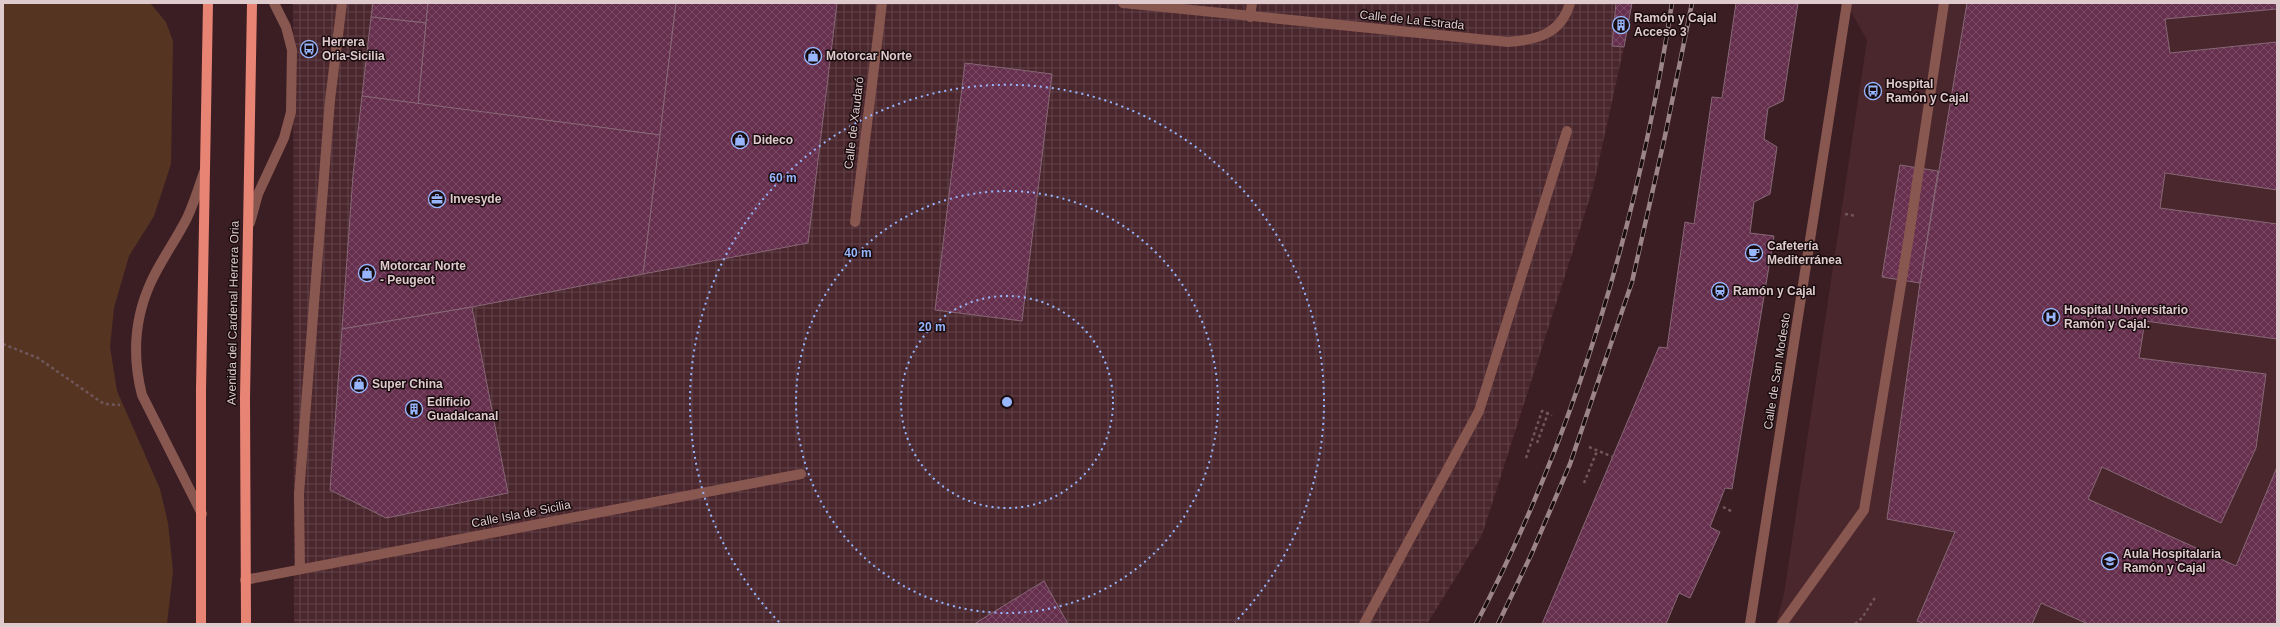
<svg xmlns="http://www.w3.org/2000/svg" width="2280" height="627" font-family="Helvetica,sans-serif">
	<style>
		.built { fill: #4a262d }
		.industrial { fill: url(#industrial-grid) }
		.green { fill: #553522 }
		.building { fill: url(#building-cross-hatch); stroke: #866876 }
		.lines { fill: none; stroke-linecap: round; stroke-linejoin: round }
		.path { stroke: #70565a; stroke-width: 2.5; stroke-dasharray: 3 3; stroke-linecap: butt }
		.minor { stroke: #88574f; stroke-width: 10 }
		.major { stroke: #e88474; stroke-width: 10 }
		.rail-casing { stroke: #9c8588; stroke-width: 4.5 }
		.rail { stroke: #190c0f; stroke-width: 3; stroke-dasharray: 9; stroke-linecap: butt }
		.ring { fill: none; stroke: #97b6fd; stroke-width: 2; stroke-dasharray: 2 4 }
		.labels { text-anchor: middle; dominant-baseline: central; stroke-width: 3; stroke-linejoin: round; paint-order: stroke }
		.poi-label { font-size: 12px; font-weight: bold; fill: #dfcbce; stroke: #190c0f; text-anchor: start }
		.street-label { font-size: 12px; fill: #dfcbce; stroke: #190c0f }
		.centre { fill: #97b6fd; stroke: #190c0f; stroke-width: 2 }
		.ring-label { font-size: 12px; text-anchor: middle; font-weight: bold; fill: #97b6fd; stroke: #190c0f; stroke-width: 3; stroke-linejoin: round; paint-order: stroke }
	</style>
	<defs>
		<pattern id="industrial-grid" width="8" height="8" patternUnits="userSpaceOnUse"><rect width="8" height="8" fill="#4a262d"/><path d="M0 4h8M4 0v8" fill="none" stroke="#64444a"/></pattern>
		<pattern id="building-cross-hatch" width="8" height="8" patternUnits="userSpaceOnUse"><rect width="8" height="8" fill="#662f4d"/><path d="M0 0l8 8M0 8l8-8" fill="none" stroke="#7b4c65"/></pattern>
	</defs>
	<rect width="100%" height="100%" fill="#3b1e23"/>
	<path class="built" d="M 1846,3 L 2277,3 L 2277,624 L 1776,624 L 1784,594 L 1867,40 Z"/>
	<path class="industrial" d="M 293,3 L 1616,3 L 1612,46 L 1624,47 L 1593,188 L 1482,535 L 1427,624 L 294,624 Z"/>
	<path class="green" d="M 3,3 L 150,3 L 166,22 L 173,41 L 171,164 L 154,216 L 129,256 L 114,308 L 110,347 L 117,391 L 160,489 L 168,523 L 173,571 L 167,624 L 3,624 Z"/>
	<g class="building">
		<path d="M 373,3 L 428,3 L 426,23 L 371,17 Z"/>
		<path d="M 428,3 L 676,3 L 660,135 L 418,104 Z"/>
		<path d="M 676,3 L 837,3 L 808,243 L 643,274 Z"/>
		<path d="M 1616,3 L 1632,3 L 1624,47 L 1612,46 Z"/>
		<path d="M 1736,3 L 1798,3 L 1783,101 L 1768,108 L 1764,139 L 1777,147 L 1770,194 L 1754,202 L 1750,233 L 1774,236 L 1732,489 L 1725,488 L 1710,527 L 1720,532 L 1690,598 L 1679,593 L 1666,624 L 1542,624 L 1659,347 L 1667,348 L 1685,222 L 1694,224 L 1712,97 L 1722,98 Z"/>
		<path d="M 1967,3 L 2277,3 L 2277,9 L 2165,19 L 2170,53 L 2277,42 L 2277,190 L 2165,173 L 2160,208 L 2277,224 L 2277,339 L 2145,321 L 2139,358 L 2266,374 L 2256,448 L 2221,523 L 2102,467 L 2088,499 L 2236,566 L 2277,467 L 2277,624 L 2088,624 L 2041,603 L 2032,624 L 1925,624 L 1917,621 L 1955,532 L 1887,519 L 1920,283 Z"/>
		<path d="M 371,17 L 426,23 L 418,104 L 362,96 Z"/>
		<path d="M 965,63 L 1052,74 L 1022,321 L 935,310 Z"/>
		<path d="M 362,96 L 660,135 L 643,274 L 472,307 L 342,329 L 353,175 Z"/>
		<path d="M 1900,165 L 1938,171 L 1920,283 L 1882,277 Z"/>
		<path d="M 472,307 L 508,493 L 386,518 L 330,490 L 342,329 Z"/>
		<path d="M 1044,581 L 1068,624 L 974,624 Z"/>
	</g>
	<g class="lines">
		<g class="path">
			<path d="M 1845,214 L 1856,216"/>
			<path d="M 3,344 L 38,358 L 104,404 L 120,405"/>
			<path d="M 1537,443 L 1548,413"/>
			<path d="M 1589,447 L 1613,457"/>
			<path d="M 1526,458 L 1542,411 L 1552,415"/>
			<path d="M 1584,483 L 1597,451"/>
			<path d="M 1723,507 L 1733,512"/>
			<path d="M 1855,624 L 1862,618 L 1876,596"/>
		</g>
		<g class="minor">
			<path d="M 1123,3 L 1508,42 C 1537,40 1561,34 1570,3"/>
			<path d="M 1250,17 L 1252,3"/>
			<path d="M 855,222 L 882,3"/>
			<path d="M 250,223 L 258,194 L 284,138 L 291,112 L 292,50 L 286,27 L 274,3"/>
			<path d="M 202,514 L 142,395 C 132,356 134,319 151,282 C 161,260 176,240 187,218 C 194,203 199,187 204,172"/>
			<path d="M 300,569 L 299,494 L 330,100 L 342,3"/>
			<path d="M 245,580 L 801,474"/>
			<path d="M 1364,624 L 1479,411 L 1567,131"/>
			<path d="M 1750,624 L 1847,3"/>
			<path d="M 1782,624 L 1864,510 L 1909,236 L 1944,3"/>
		</g>
		<g class="major">
			<path d="M 201,624 L 201,390 L 208,3"/>
			<path d="M 246,624 L 245,398 L 252,3"/>
		</g>
		<g class="rail-casing">
			<g id="rail">
				<path d="M 1476,624 C 1577,431 1639,217 1672,3"/>
				<path d="M 1498,624 L 1531,555 L 1570,464 L 1632,282 L 1665,136 L 1692,3"/>
			</g>
		</g>
		<use href="#rail" class="rail"/>
	</g>
	<g class="ring">
		<circle cx="1007" cy="402" r="106"/>
		<circle cx="1007" cy="402" r="211"/>
		<path d="M779 622A317 317 0 1 1 1235 622"/>
	</g>
	<defs>
		<g id="building-ring" transform="scale(0.9)"><circle r="9.5" fill="#190c0f" stroke="#97b6fd" stroke-width="1.5"/><path d="M-4-6H4V6H1V3H-1V6H-4ZM-2.5-4.3h1.7v1.8h-1.7ZM.8-4.3h1.7v1.8H.8ZM-2.5-1h1.7V.8h-1.7ZM.8-1h1.7V.8H.8Z" fill="#97b6fd"/></g>
		<g id="bus-ring" transform="scale(0.9)"><circle r="9.5" fill="#190c0f" stroke="#97b6fd" stroke-width="1.5"/><path d="M-5-6H5V4H4V6H2V4H-2V6H-4V4H-5ZM-3.5-4V0h7V-4ZM-3.5 1.2v1.5H-2V1.2ZM2 1.2v1.5H3.5V1.2Z" fill="#97b6fd"/></g>
		<g id="shop-ring" transform="scale(0.9)"><circle r="9.5" fill="#190c0f" stroke="#97b6fd" stroke-width="1.5"/><path d="M-5-2.5h2.3a2.7 3.5 0 0 1 5.4 0H5L5.5 6h-11ZM-1.5-2.5h3a1.5 2.3 0 0 0-3 0Z" fill="#97b6fd"/></g>
		<g id="office-ring" transform="scale(0.9)"><circle r="9.5" fill="#190c0f" stroke="#97b6fd" stroke-width="1.5"/><path d="M-6-3h4V-5.5h4V-3h4V5H-6ZM-1-4.5V-3h2v-1.5ZM-6 0V1H6V0Z" fill="#97b6fd"/></g>
		<g id="cafe-ring" transform="scale(0.9)"><circle r="9.5" fill="#190c0f" stroke="#97b6fd" stroke-width="1.5"/><path d="M-5.5-4.5H6V0H3Q3 3.5 0 3.5H-2.5Q-5.5 3.5-5.5 0ZM3-3.2v2h1.7v-2ZM-6 4.5H4V6H-6Z" fill="#97b6fd"/></g>
		<g id="station-ring" transform="scale(0.9)"><circle r="9.5" fill="#190c0f" stroke="#97b6fd" stroke-width="1.5"/><path d="M-3-6H3Q5-6 5-4V2Q5 4 3 4L4.5 6H3L1.5 4h-3L-3 6H-4.5L-3 4Q-5 4-5 2V-4Q-5-6-3-6ZM-3.5-4v3h7v-3ZM-3.5 1v1.5H-2V1ZM2 1v1.5H3.5V1Z" fill="#97b6fd"/></g>
		<g id="hospital-ring" transform="scale(0.9)"><circle r="9.5" fill="#190c0f" stroke="#97b6fd" stroke-width="1.5"/><path d="M-5-5h3v3.5h4V-5h3V5h-3V1.5h-4V5h-3Z" fill="#97b6fd"/></g>
		<g id="school-ring" transform="scale(0.9)"><circle r="9.5" fill="#190c0f" stroke="#97b6fd" stroke-width="1.5"/><path d="M0-5L7-2L0 1L-7-2ZM-4 1L0 2.5L4 1V4Q0 6-4 4Z" fill="#97b6fd"/></g>
	</defs>
	<g fill-rule="evenodd">
		<use href="#building-ring" x="1621" y="25"/>
		<use href="#bus-ring" x="309" y="49"/>
		<use href="#shop-ring" x="813" y="56"/>
		<use href="#bus-ring" x="1873" y="91"/>
		<use href="#shop-ring" x="740" y="140"/>
		<use href="#office-ring" x="437" y="199"/>
		<use href="#cafe-ring" x="1754" y="253"/>
		<use href="#shop-ring" x="367" y="273"/>
		<use href="#station-ring" x="1720" y="291"/>
		<use href="#hospital-ring" x="2051" y="317"/>
		<use href="#shop-ring" x="359" y="384"/>
		<use href="#building-ring" x="414" y="409"/>
		<use href="#school-ring" x="2110" y="561"/>
	</g>
	<g class="labels">
		<g class="poi-label">
			<text x="1634" y="18">Ramón y Cajal<tspan x="1634" dy="14">Acceso 3</tspan></text>
			<text x="322" y="42">Herrera<tspan x="322" dy="14">Oria-Sicilia</tspan></text>
			<text x="826" y="56">Motorcar Norte</text>
			<text x="1886" y="84">Hospital<tspan x="1886" dy="14">Ramón y Cajal</tspan></text>
			<text x="753" y="140">Dideco</text>
			<text x="450" y="199">Invesyde</text>
			<text x="1767" y="246">Cafetería<tspan x="1767" dy="14">Mediterránea</tspan></text>
			<text x="380" y="266">Motorcar Norte<tspan x="380" dy="14">- Peugeot</tspan></text>
			<text x="1733" y="291">Ramón y Cajal</text>
			<text x="2064" y="310">Hospital Universitario<tspan x="2064" dy="14">Ramón y Cajal.</tspan></text>
			<text x="372" y="384">Super China</text>
			<text x="427" y="402">Edificio<tspan x="427" dy="14">Guadalcanal</tspan></text>
			<text x="2123" y="554">Aula Hospitalaria<tspan x="2123" dy="14">Ramón y Cajal</tspan></text>
		</g>
		<g class="street-label">
			<text transform="translate(1412 20) rotate(6)">Calle de La Estrada</text>
			<text transform="translate(854 123) rotate(-83)">Calle de Xaudaró</text>
			<text transform="translate(233 313) rotate(-89)">Avenida del Cardenal Herrera Oria</text>
			<text transform="translate(1777 371) rotate(-81)">Calle de San Modesto</text>
			<text transform="translate(521 514) rotate(-11)">Calle Isla de Sicilia</text>
		</g>
	</g>
	<circle cx="1007" cy="402" r="6" class="centre"/>
	<g class="ring-label">
		<text x="783" y="182">60 m</text>
		<text x="858" y="257">40 m</text>
		<text x="932" y="331">20 m</text>
	</g>
	<rect width="2280" height="627" fill="none" stroke="#dfcbce" stroke-width="8"/>
</svg>
